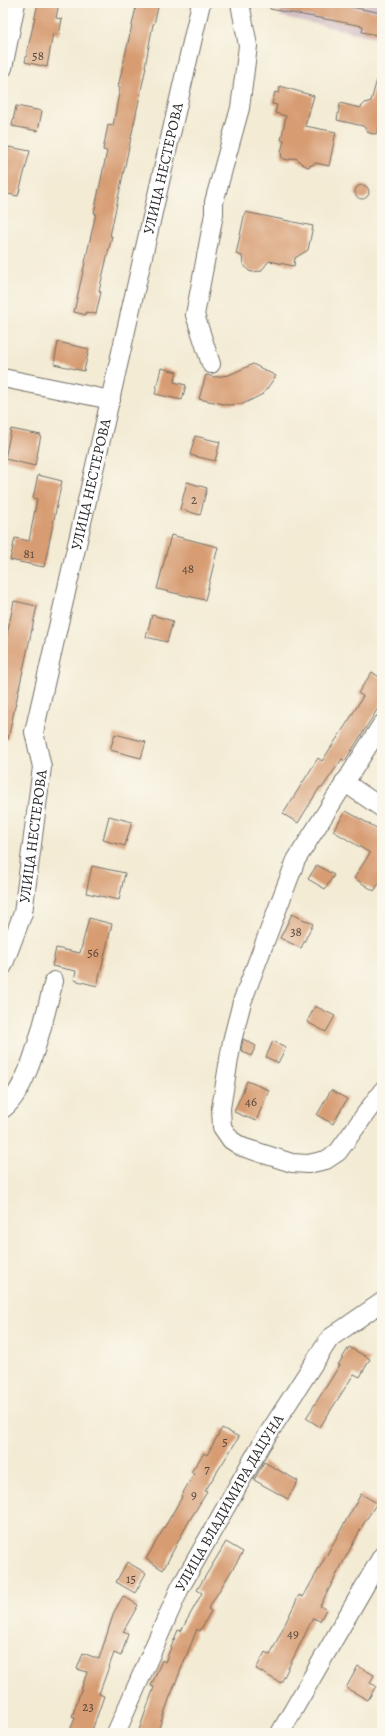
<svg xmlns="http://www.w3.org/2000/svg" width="385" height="1736" font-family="Alegreya,serif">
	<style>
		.industrial { fill: #d2bec3 }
		.building { fill: #d79c72 }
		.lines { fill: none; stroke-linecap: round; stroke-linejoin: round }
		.minor-casing { stroke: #716e66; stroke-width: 20 }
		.minor { stroke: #fff; stroke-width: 18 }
		.labels { text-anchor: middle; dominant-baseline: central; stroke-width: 3.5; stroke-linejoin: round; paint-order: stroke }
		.number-label { font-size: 13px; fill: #56473d }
		.street-label { font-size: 15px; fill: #2b2b2b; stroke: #fbf7ec }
	</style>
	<rect width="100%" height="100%" fill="#fbf7ec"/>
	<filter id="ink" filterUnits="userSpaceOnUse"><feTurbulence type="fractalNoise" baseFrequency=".025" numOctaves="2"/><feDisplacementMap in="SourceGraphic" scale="8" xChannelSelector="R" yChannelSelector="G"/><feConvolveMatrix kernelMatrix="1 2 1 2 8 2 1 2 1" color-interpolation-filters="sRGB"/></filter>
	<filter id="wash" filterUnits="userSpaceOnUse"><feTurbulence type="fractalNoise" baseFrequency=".012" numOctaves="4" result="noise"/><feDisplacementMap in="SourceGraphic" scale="16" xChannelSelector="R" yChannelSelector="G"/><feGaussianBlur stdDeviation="0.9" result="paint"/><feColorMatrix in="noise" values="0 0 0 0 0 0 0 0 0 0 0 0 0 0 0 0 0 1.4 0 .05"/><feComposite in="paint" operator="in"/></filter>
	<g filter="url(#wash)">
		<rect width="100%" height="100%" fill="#f3ebd4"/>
		<path class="industrial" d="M 282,3 L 382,3 L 382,39 L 280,16 Z"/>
		<g id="blocks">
			<g class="building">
				<path d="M 38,3 L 59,3 L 56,18 L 62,19 L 59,35 L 53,33 L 47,67 L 25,62 Z"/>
				<path d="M 137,3 L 159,3 L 154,24 L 153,24 L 145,67 L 146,67 L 110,236 L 112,236 L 99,291 L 101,292 L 96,314 L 86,312 L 86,315 L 74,312 L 96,213 L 94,213 L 107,151 L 103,150 L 108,125 L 113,126 L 120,88 L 118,87 Z"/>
				<path d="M 270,3 L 347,3 L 346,6 L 382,13 L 382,36 L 362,32 L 363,26 L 270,9 Z"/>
				<path d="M 378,76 L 382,76 L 382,125 L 380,125 L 378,132 L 375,134 L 369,133 L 363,126 L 337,120 L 340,103 L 360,108 L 365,103 L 371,101 Z"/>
				<path d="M 280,86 L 314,96 L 305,126 L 336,132 L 329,166 L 316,163 L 308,167 L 302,164 L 296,158 L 288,160 L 282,158 L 281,152 L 284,140 L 281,140 L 286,116 L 275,113 L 277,105 L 272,104 L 275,92 L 279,93 Z"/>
				<path d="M 16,106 L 42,111 L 38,131 L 12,126 Z"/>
				<path d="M 9,147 L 30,151 L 18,196 L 3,193 L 3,176 Z"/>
				<circle cx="362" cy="192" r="7"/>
				<path d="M 245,212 L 313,226 L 308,250 L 295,258 L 294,266 L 269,261 L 261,271 L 252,272 L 249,271 L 243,264 L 242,256 L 236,254 Z"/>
				<path d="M 58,342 L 89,349 L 84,371 L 54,364 Z"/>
				<path d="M 253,364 L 276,376 L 263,394 L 243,404 L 228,405 L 199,399 L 206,375 L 215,377 L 229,375 Z"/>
				<path d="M 161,368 L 177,372 L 174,382 L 186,385 L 182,400 L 155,394 Z"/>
				<path d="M 11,429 L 41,435 L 35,466 L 5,459 Z"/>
				<path d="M 195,436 L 220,442 L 215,461 L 190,455 Z"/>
				<path d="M 38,475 L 62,481 L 44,567 L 10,560 L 15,538 L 29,541 L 37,499 L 33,498 Z"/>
				<path d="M 187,482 L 207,488 L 200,515 L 180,509 Z"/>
				<path d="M 171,535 L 218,547 L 205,600 L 157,589 Z"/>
				<path d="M 14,601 L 37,606 L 8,739 L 3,739 L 3,653 Z"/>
				<path d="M 152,615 L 173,621 L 167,642 L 146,637 Z"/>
				<path d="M 372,672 L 382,679 L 382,702 L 345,761 L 342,759 L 322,788 L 320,787 L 298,823 L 283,814 L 318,758 L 322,761 L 349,720 L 363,696 L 358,693 Z"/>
				<path d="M 115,734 L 146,742 L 141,758 L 110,750 Z"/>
				<path d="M 346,811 L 382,831 L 382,879 L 374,891 L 354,878 L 370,853 L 333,831 Z"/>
				<path d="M 109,816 L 132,822 L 125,846 L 103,840 Z"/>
				<path d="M 317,865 L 334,875 L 325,889 L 308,879 Z"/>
				<path d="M 92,866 L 125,873 L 119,900 L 86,893 Z"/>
				<path d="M 292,914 L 313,924 L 301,948 L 280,938 Z"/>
				<path d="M 89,918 L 112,924 L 97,986 L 74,980 L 76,971 L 52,966 L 56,948 L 80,953 Z"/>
				<path d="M 315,1006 L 335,1016 L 326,1032 L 307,1022 Z"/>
				<path d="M 243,1039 L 256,1046 L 251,1056 L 241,1050 Z"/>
				<path d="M 273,1041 L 286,1047 L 278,1063 L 266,1057 Z"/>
				<path d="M 247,1081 L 269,1090 L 256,1121 L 234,1112 Z"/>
				<path d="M 331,1090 L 347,1099 L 333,1124 L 317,1115 Z"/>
				<path d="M 349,1347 L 370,1359 L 360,1377 L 354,1374 L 320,1427 L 306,1418 L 340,1365 L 338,1365 Z"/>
				<path d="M 222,1428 L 239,1437 L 205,1491 L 207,1492 L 189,1521 L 163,1570 L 146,1559 L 182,1497 L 181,1496 L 194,1474 L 191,1472 L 204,1453 L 207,1455 Z"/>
				<path d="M 264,1462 L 298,1481 L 288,1499 L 254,1480 Z"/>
				<path d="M 361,1494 L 377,1503 L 364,1523 L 320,1606 L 326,1609 L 320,1621 L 313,1618 L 281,1683 L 256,1669 L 265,1652 L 270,1655 L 299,1595 L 303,1597 Z"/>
				<path d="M 226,1542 L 243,1552 L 208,1609 L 211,1611 L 200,1631 L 197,1629 L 170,1697 L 157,1733 L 138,1733 L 154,1687 L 151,1686 L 162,1660 L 165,1662 L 178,1630 L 181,1631 L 202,1593 L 197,1590 Z"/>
				<path d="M 127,1562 L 146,1573 L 135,1593 L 116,1582 Z"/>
				<path d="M 123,1596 L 138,1605 L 123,1632 L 128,1634 L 121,1656 L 114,1653 L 99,1694 L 104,1696 L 95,1722 L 91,1733 L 69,1733 L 75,1718 L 72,1717 L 87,1672 L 77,1669 L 83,1653 L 99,1659 L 114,1612 Z"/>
				<path d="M 358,1666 L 374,1675 L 370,1683 L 376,1686 L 368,1700 L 346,1688 Z"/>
			</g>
		</g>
	</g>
	<g filter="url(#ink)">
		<use href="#blocks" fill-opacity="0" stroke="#716e66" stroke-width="1"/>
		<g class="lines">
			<g class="minor-casing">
				<g id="minor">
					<path d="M 3,68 L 16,3"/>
					<path d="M 211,364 L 195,315 L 214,214 L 214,202 L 240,108 L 248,46 L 240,3"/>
					<path d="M 3,378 L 111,400"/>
					<path d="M 382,724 L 296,860 L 242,1002 L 232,1041 L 221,1108 L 222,1127 L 231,1140 L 242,1147 L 292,1163 L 308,1164 L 326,1160 L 338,1152 L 382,1091"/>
					<path d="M 344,782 L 382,808"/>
					<path id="s1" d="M 3,966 L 23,913 L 42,767 L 34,732 L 201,3"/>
					<path d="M 3,1109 C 31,1087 44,1016 54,981"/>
					<path id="s2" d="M 116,1733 L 180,1588 L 261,1445 L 330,1338 L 382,1302"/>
					<path d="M 280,1733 L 382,1556"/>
				</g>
			</g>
			<use href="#minor" class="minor"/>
		</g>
	</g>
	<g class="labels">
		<g class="number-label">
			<text x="38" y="55">58</text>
			<text x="194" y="499">2</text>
			<text x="29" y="553">81</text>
			<text x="188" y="568">48</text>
			<text x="296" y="931">38</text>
			<text x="93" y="952">56</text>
			<text x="251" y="1101">46</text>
			<text x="225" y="1441">5</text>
			<text x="207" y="1468">7</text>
			<text x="194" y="1494">9</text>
			<text x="131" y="1578">15</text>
			<text x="293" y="1633">49</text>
			<text x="88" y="1706">23</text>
		</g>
		<g class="street-label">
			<text stroke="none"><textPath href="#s1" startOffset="818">УЛИЦА НЕСТЕРОВА</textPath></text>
			<text stroke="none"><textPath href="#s1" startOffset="494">УЛИЦА НЕСТЕРОВА</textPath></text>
			<text stroke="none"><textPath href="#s1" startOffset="134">УЛИЦА НЕСТЕРОВА</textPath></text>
			<text stroke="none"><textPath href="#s2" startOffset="257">УЛИЦА ВЛАДИМИРА ДАЦУНА</textPath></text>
		</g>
	</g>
	<rect width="385" height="1736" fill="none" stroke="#fbf7ec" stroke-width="16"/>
</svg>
